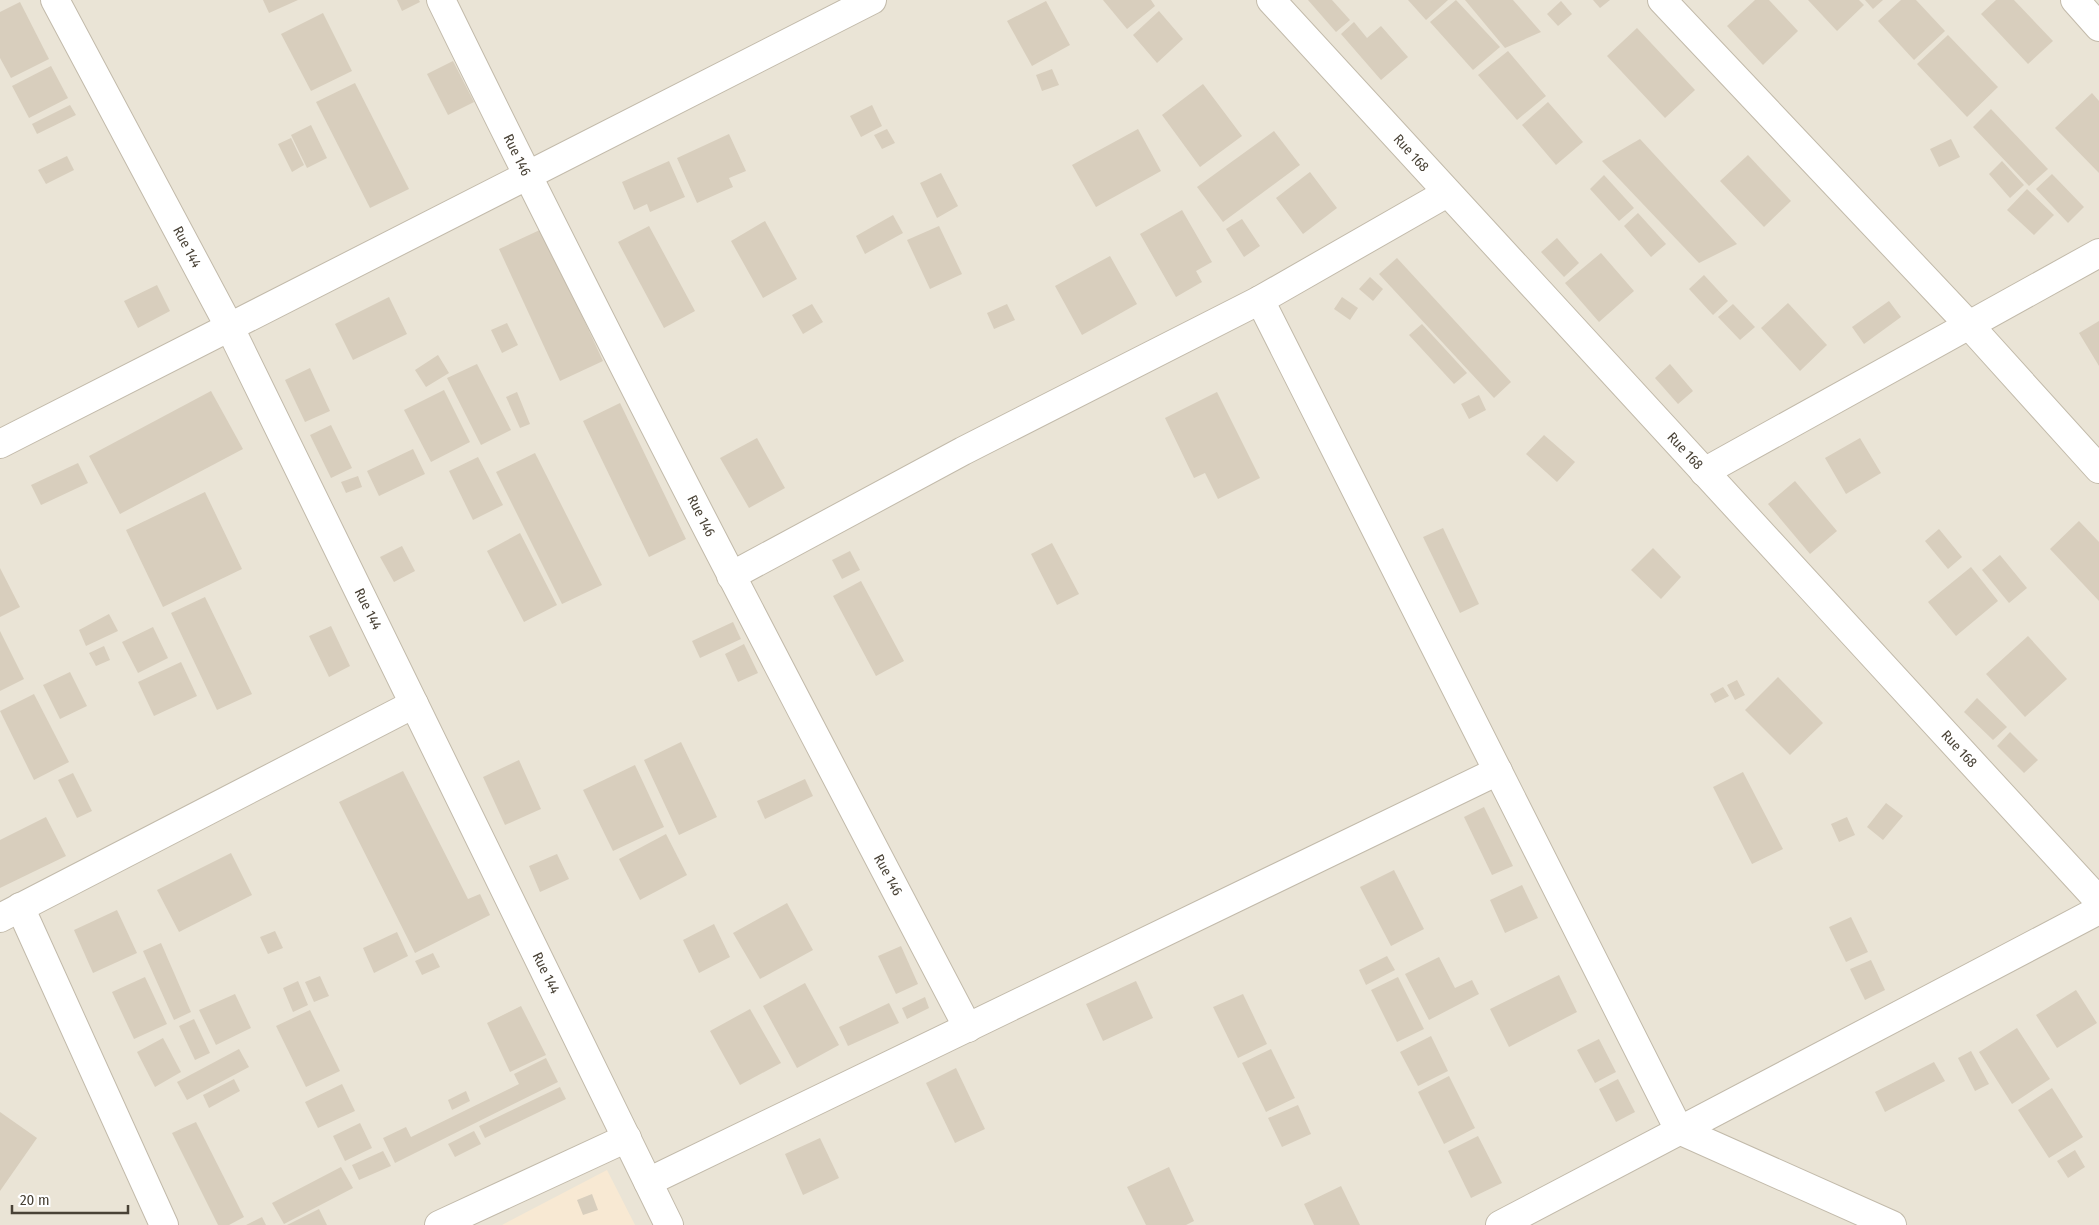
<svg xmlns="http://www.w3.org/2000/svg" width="2099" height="1225" font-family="'Fira Sans Condensed',sans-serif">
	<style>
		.residential { fill: #eae4d6 }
		.commercial { fill: #f8e9d3 }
		.building { fill: #d8cebd }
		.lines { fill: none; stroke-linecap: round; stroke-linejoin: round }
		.street-casing { stroke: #c2baaa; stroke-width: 30 }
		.street { stroke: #fff; stroke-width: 28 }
		.labels { text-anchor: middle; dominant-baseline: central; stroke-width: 4.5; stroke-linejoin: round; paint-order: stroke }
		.street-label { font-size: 14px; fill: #494236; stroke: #fff }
	</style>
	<rect width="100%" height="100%" fill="#f5f2e8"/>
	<rect class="residential" x="0" y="0" width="2099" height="1225"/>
	<path class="commercial" d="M 607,1170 L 635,1225 L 502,1225 Z"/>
	<g class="building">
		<path d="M 263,0 L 298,0 L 269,13 Z"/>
		<path d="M 397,0 L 419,0 L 420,2 L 402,11 Z"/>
		<path d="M 1103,0 L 1151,0 L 1155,6 L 1127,29 Z"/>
		<path d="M 1308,0 L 1332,0 L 1350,20 L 1336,32 Z"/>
		<path d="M 1408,0 L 1448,0 L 1426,20 Z"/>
		<path d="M 1456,0 L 1500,47 L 1473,70 L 1430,22 Z"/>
		<path d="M 1465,0 L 1513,0 L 1541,32 L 1505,48 Z"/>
		<path d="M 1593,0 L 1610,0 L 1600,8 Z"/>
		<path d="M 1755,0 L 1769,0 L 1798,31 L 1763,65 L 1727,26 Z"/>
		<path d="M 1808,0 L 1859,0 L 1864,5 L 1837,31 Z"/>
		<path d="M 1865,0 L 1883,0 L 1873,9 Z"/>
		<path d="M 1901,0 L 1916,0 L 1945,31 L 1914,60 L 1878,21 Z"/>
		<path d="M 1996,0 L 2014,0 L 2053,41 L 2028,64 L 1981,14 Z"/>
		<path d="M 1046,1 L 1070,45 L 1032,66 L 1007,21 Z"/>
		<path d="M 1561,1 L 1572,14 L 1558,26 L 1547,14 Z"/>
		<path d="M 20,2 L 49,59 L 11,78 L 0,58 L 0,12 Z"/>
		<path d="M 1159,11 L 1183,39 L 1157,63 L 1133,35 Z"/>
		<path d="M 323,13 L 352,71 L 311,91 L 281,34 Z"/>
		<path d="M 1354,22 L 1367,38 L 1381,26 L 1408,57 L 1381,80 L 1341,34 Z"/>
		<path d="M 1637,28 L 1695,90 L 1665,118 L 1607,56 Z"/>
		<path d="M 1948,35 L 1998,87 L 1967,117 L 1917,64 Z"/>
		<path d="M 1508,51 L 1546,96 L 1517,120 L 1478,75 Z"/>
		<path d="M 453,61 L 474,102 L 448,115 L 427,74 Z"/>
		<path d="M 51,66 L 68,98 L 29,118 L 12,86 Z"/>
		<path d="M 1052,69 L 1059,85 L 1042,91 L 1036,75 Z"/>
		<path d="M 355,83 L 409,189 L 370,208 L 316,102 Z"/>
		<path d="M 1203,84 L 1242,136 L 1200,167 L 1162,115 Z"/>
		<path d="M 2092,93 L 2099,101 L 2099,173 L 2055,128 Z"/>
		<path d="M 1548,102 L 1583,142 L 1556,165 L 1522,125 Z"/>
		<path d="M 70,105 L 76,115 L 37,134 L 32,124 Z"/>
		<path d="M 872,105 L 882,126 L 861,137 L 850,116 Z"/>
		<path d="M 1991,109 L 2048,169 L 2029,186 L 1973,127 Z"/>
		<path d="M 311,125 L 327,158 L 307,168 L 291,135 Z"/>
		<path d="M 887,129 L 895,143 L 882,149 L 874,135 Z"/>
		<path d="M 1138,129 L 1161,171 L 1096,207 L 1072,165 Z"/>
		<path d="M 1274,131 L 1300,165 L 1223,222 L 1197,187 Z"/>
		<path d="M 729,134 L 746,171 L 729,178 L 733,187 L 697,203 L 677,158 Z"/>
		<path d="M 291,138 L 304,165 L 292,172 L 278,144 Z"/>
		<path d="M 1640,139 L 1737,244 L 1699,263 L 1602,161 Z"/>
		<path d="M 1951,139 L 1960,157 L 1939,167 L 1930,149 Z"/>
		<path d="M 1748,155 L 1791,201 L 1764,227 L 1720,181 Z"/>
		<path d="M 67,156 L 74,170 L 46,184 L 38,170 Z"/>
		<path d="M 669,161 L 685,197 L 650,212 L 647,204 L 634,210 L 622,182 Z"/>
		<path d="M 2002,161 L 2024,185 L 2010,198 L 1989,174 Z"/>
		<path d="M 1310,172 L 1337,208 L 1303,234 L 1276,198 Z"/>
		<path d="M 941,173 L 958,206 L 937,218 L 920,183 Z"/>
		<path d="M 2052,174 L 2084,207 L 2068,223 L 2036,189 Z"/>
		<path d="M 1604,175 L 1634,208 L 1619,221 L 1590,189 Z"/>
		<path d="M 2027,189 L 2054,215 L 2034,235 L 2007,210 Z"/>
		<path d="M 1182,210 L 1212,262 L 1196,271 L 1202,282 L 1176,297 L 1140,234 Z"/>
		<path d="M 1638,213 L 1666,244 L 1651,257 L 1624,226 Z"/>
		<path d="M 893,215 L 903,233 L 865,254 L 856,236 Z"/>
		<path d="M 1242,219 L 1260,246 L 1244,257 L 1226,229 Z"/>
		<path d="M 765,221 L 797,279 L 763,298 L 731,241 Z"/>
		<path d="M 649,226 L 695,311 L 664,328 L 618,242 Z"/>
		<path d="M 939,226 L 962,274 L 930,289 L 907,240 Z"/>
		<path d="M 542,229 L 603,361 L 560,381 L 499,249 Z"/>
		<path d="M 1557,238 L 1579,263 L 1564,277 L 1541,252 Z"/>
		<path d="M 1601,253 L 1634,291 L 1599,322 L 1565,283 Z"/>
		<path d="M 1110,256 L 1137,304 L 1082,335 L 1055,286 Z"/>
		<path d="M 1397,258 L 1511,382 L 1494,398 L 1379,274 Z"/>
		<path d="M 1704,275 L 1728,301 L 1713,315 L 1689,289 Z"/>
		<path d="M 1370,277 L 1383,289 L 1373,301 L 1359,289 Z"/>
		<path d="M 157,285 L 170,311 L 138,328 L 124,301 Z"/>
		<path d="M 389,297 L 407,334 L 353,360 L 335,324 Z"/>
		<path d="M 1342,297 L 1358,308 L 1350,320 L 1334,309 Z"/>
		<path d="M 1889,301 L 1901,317 L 1864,344 L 1852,327 Z"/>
		<path d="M 1788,303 L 1827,345 L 1800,371 L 1761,328 Z"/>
		<path d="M 812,304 L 823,322 L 803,334 L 792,315 Z"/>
		<path d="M 1007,304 L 1015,320 L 994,329 L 987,313 Z"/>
		<path d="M 1733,304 L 1755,327 L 1740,340 L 1718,317 Z"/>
		<path d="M 2099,321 L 2099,366 L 2079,333 Z"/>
		<path d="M 507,323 L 518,345 L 502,353 L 491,330 Z"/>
		<path d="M 1422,324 L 1467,373 L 1454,384 L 1409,335 Z"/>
		<path d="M 438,355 L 449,373 L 426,387 L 415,370 Z"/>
		<path d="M 477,364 L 511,430 L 481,445 L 447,378 Z"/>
		<path d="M 1670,364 L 1693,391 L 1678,404 L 1655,378 Z"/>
		<path d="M 310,368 L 330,411 L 305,422 L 285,380 Z"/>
		<path d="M 444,390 L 470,442 L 431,462 L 404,410 Z"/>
		<path d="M 211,391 L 243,449 L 120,514 L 89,456 Z"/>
		<path d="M 517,392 L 530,424 L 520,428 L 506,397 Z"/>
		<path d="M 1217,392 L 1260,478 L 1218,499 L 1205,473 L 1194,478 L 1165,418 Z"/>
		<path d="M 1479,395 L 1486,410 L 1469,419 L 1461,404 Z"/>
		<path d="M 620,403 L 686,539 L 649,557 L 583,421 Z"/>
		<path d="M 331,425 L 352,468 L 331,478 L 310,435 Z"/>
		<path d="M 1544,435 L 1575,462 L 1557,482 L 1526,454 Z"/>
		<path d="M 757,438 L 785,488 L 749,508 L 720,458 Z"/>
		<path d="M 1860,438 L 1881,473 L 1846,494 L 1825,458 Z"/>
		<path d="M 413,449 L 425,474 L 379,496 L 367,471 Z"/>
		<path d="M 535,453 L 602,585 L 562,604 L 496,472 Z"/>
		<path d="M 478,457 L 503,505 L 473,520 L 449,471 Z"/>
		<path d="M 78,463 L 88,483 L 41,505 L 31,485 Z"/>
		<path d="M 358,476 L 362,487 L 346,493 L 341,482 Z"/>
		<path d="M 1795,481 L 1837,531 L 1810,554 L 1768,504 Z"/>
		<path d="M 205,492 L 242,569 L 163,607 L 126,530 Z"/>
		<path d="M 2079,521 L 2099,542 L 2099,601 L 2050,549 Z"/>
		<path d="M 1443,528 L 1479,604 L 1460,613 L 1423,537 Z"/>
		<path d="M 1939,529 L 1962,557 L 1948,569 L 1925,541 Z"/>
		<path d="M 520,533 L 557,605 L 524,622 L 487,551 Z"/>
		<path d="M 1052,543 L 1079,594 L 1057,605 L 1031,554 Z"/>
		<path d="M 402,546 L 415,571 L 394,582 L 380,557 Z"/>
		<path d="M 1653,548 L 1681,577 L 1661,599 L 1631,570 Z"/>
		<path d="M 850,551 L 860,570 L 842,579 L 832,560 Z"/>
		<path d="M 2000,555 L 2027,588 L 2009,603 L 1982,570 Z"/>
		<path d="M 1971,567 L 1998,601 L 1956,636 L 1928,602 Z"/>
		<path d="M 0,568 L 20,607 L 0,617 Z"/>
		<path d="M 861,581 L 904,661 L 876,676 L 833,596 Z"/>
		<path d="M 205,597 L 252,694 L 217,710 L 171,613 Z"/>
		<path d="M 109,614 L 118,631 L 86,646 L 79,630 Z"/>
		<path d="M 733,622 L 741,639 L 700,658 L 692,641 Z"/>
		<path d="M 331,626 L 350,666 L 329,677 L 309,636 Z"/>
		<path d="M 153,627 L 168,658 L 138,673 L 122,642 Z"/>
		<path d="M 0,631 L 24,679 L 0,691 Z"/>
		<path d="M 2028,636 L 2067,679 L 2025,717 L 1986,674 Z"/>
		<path d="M 744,644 L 758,673 L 738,682 L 725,654 Z"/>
		<path d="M 104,646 L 110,660 L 96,666 L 89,653 Z"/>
		<path d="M 181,662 L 197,696 L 154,716 L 138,682 Z"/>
		<path d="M 70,672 L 87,706 L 60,719 L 43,685 Z"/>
		<path d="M 1778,677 L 1823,723 L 1790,755 L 1745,710 Z"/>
		<path d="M 1737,680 L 1745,695 L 1735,700 L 1727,685 Z"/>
		<path d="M 1723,687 L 1729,696 L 1715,703 L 1710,694 Z"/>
		<path d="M 34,694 L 69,762 L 34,780 L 0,711 Z"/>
		<path d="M 1977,698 L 2007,727 L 1993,740 L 1964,712 Z"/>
		<path d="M 2010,732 L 2038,760 L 2024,773 L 1997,746 Z"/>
		<path d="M 681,742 L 717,817 L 679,835 L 644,760 Z"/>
		<path d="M 519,760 L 541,809 L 505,825 L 483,777 Z"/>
		<path d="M 635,765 L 664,827 L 613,851 L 583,790 Z"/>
		<path d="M 403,771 L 468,899 L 480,894 L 490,915 L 415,953 L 339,802 Z"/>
		<path d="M 1743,772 L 1783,849 L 1752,864 L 1713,787 Z"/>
		<path d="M 73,773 L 92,811 L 77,818 L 58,780 Z"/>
		<path d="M 805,779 L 813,796 L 765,819 L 757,801 Z"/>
		<path d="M 1886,803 L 1903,816 L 1883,840 L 1867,827 Z"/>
		<path d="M 1484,807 L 1513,866 L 1492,875 L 1464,817 Z"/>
		<path d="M 46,817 L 66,856 L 0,888 L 0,840 Z"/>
		<path d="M 1847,817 L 1855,835 L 1839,842 L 1831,824 Z"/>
		<path d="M 666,834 L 687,875 L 640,900 L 619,859 Z"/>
		<path d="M 231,853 L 252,895 L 179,932 L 157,890 Z"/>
		<path d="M 557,854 L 569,879 L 540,892 L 529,866 Z"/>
		<path d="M 1394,870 L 1424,929 L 1391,946 L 1360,887 Z"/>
		<path d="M 1522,885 L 1538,918 L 1505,933 L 1490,900 Z"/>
		<path d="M 787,903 L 813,950 L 760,979 L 733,933 Z"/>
		<path d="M 117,910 L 137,953 L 93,973 L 74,930 Z"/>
		<path d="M 1851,917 L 1868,952 L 1846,962 L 1829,927 Z"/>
		<path d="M 714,924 L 730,957 L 699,973 L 683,940 Z"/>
		<path d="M 275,931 L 283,948 L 268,954 L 260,937 Z"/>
		<path d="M 397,932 L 408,956 L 374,973 L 363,948 Z"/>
		<path d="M 161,943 L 191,1012 L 174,1020 L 143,951 Z"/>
		<path d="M 901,946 L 918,984 L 896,994 L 878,956 Z"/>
		<path d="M 433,953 L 440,967 L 422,975 L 415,961 Z"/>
		<path d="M 1387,956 L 1395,970 L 1366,985 L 1359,970 Z"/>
		<path d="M 1439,957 L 1455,988 L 1472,980 L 1479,994 L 1429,1020 L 1405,974 Z"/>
		<path d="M 1871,960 L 1885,990 L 1865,1000 L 1850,969 Z"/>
		<path d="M 1559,975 L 1577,1012 L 1509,1047 L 1490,1009 Z"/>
		<path d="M 320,976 L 329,996 L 314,1002 L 305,982 Z"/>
		<path d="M 145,977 L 167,1024 L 134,1039 L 112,992 Z"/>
		<path d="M 1398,977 L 1424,1029 L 1397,1042 L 1371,990 Z"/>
		<path d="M 298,981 L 308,1005 L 293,1012 L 283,988 Z"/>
		<path d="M 1136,981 L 1153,1018 L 1103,1041 L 1086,1004 Z"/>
		<path d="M 805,983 L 839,1045 L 797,1068 L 763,1006 Z"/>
		<path d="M 2076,990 L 2097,1023 L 2057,1048 L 2036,1015 Z"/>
		<path d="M 235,994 L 251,1028 L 216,1045 L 199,1010 Z"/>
		<path d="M 1243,994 L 1267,1044 L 1238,1058 L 1213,1007 Z"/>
		<path d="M 925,997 L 929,1008 L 907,1019 L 902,1008 Z"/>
		<path d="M 889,1003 L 899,1023 L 848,1046 L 839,1027 Z"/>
		<path d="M 521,1006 L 546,1055 L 510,1072 L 487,1023 Z"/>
		<path d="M 750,1009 L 781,1063 L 740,1085 L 710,1031 Z"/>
		<path d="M 310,1010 L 340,1071 L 306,1087 L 276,1026 Z"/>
		<path d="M 194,1019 L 210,1053 L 195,1060 L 179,1026 Z"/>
		<path d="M 2017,1028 L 2050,1079 L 2012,1104 L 1979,1052 Z"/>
		<path d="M 1431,1036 L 1448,1071 L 1418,1086 L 1400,1052 Z"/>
		<path d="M 163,1038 L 181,1072 L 155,1087 L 137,1052 Z"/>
		<path d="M 1599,1039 L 1616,1072 L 1595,1083 L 1577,1050 Z"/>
		<path d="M 239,1049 L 249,1067 L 187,1100 L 177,1082 Z"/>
		<path d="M 1271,1049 L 1295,1098 L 1266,1112 L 1242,1063 Z"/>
		<path d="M 1971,1051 L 1989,1084 L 1975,1091 L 1958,1058 Z"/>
		<path d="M 546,1058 L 558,1082 L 395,1163 L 383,1138 L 406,1127 L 411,1137 L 519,1084 L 514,1074 Z"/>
		<path d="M 1934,1062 L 1945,1081 L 1885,1112 L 1875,1092 Z"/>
		<path d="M 956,1068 L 985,1129 L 955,1143 L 926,1083 Z"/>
		<path d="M 1449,1076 L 1475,1128 L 1444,1144 L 1418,1092 Z"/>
		<path d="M 234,1079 L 240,1091 L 209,1108 L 203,1095 Z"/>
		<path d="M 1618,1079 L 1635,1112 L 1616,1122 L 1599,1089 Z"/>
		<path d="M 342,1084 L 355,1111 L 318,1128 L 305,1102 Z"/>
		<path d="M 560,1087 L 566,1099 L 485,1138 L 479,1126 Z"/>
		<path d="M 2052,1088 L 2083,1137 L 2049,1158 L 2018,1110 Z"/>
		<path d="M 466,1091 L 470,1101 L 452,1110 L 448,1100 Z"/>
		<path d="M 1298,1105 L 1311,1134 L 1282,1147 L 1268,1118 Z"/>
		<path d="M 0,1112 L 37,1138 L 0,1191 Z"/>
		<path d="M 196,1122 L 244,1217 L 229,1225 L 218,1225 L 172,1133 Z"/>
		<path d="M 360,1123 L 372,1148 L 345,1161 L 333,1136 Z"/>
		<path d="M 474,1131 L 481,1144 L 455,1157 L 448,1144 Z"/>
		<path d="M 1478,1136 L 1502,1183 L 1471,1198 L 1448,1151 Z"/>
		<path d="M 820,1138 L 839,1178 L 803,1195 L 785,1154 Z"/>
		<path d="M 2075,1150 L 2085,1167 L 2068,1178 L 2057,1161 Z"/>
		<path d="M 383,1151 L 391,1166 L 359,1180 L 352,1165 Z"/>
		<path d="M 341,1167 L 353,1188 L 284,1224 L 272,1203 Z"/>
		<path d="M 1169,1167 L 1194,1221 L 1186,1225 L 1146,1225 L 1127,1187 Z"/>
		<path d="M 1341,1186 L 1360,1225 L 1314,1225 L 1304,1204 Z"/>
		<path d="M 592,1194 L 598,1210 L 583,1215 L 577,1200 Z"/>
		<path d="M 319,1209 L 327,1225 L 287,1225 Z"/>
		<path d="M 262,1217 L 266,1225 L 246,1225 Z"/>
	</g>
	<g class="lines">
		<g class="street-casing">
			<g id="street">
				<path d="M 55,0 L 230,328 L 669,1225"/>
				<path d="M 441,0 C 610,346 789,687 968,1028"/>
				<path d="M 1271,0 L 2099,901"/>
				<path d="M 1662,0 L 1969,325 L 2099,469"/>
				<path d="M 2075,0 L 2099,27"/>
				<path d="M 1260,300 L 1679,1130 L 1892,1225"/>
				<path d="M 0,444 L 872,0"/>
				<path d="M 1704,472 L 2099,253"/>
				<path d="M 731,576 L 963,451 L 1260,300 L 1447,193"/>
				<path d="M 20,907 L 164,1225"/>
				<path d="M 0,918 L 414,704"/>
				<path d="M 648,1182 L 1498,771"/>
				<path d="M 439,1225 L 627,1138"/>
				<path d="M 1500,1225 L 2099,910"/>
			</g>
		</g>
		<use href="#street" class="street"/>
	</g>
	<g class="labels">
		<g class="street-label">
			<text transform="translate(1411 153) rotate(48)">Rue 168</text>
			<text transform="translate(517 155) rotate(64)">Rue 146</text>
			<text transform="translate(187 247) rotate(62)">Rue 144</text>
			<text transform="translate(1685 451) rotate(47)">Rue 168</text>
			<text transform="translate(701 516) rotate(63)">Rue 146</text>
			<text transform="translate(368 609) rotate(64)">Rue 144</text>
			<text transform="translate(1959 749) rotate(47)">Rue 168</text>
			<text transform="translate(888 875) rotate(62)">Rue 146</text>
			<text transform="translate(546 973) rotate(64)">Rue 144</text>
		</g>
	</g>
	<path d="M12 1205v8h116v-8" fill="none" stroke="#494236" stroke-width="2.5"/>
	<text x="20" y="1205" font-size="15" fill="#494236" stroke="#ffffff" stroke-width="4" paint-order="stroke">20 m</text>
</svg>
